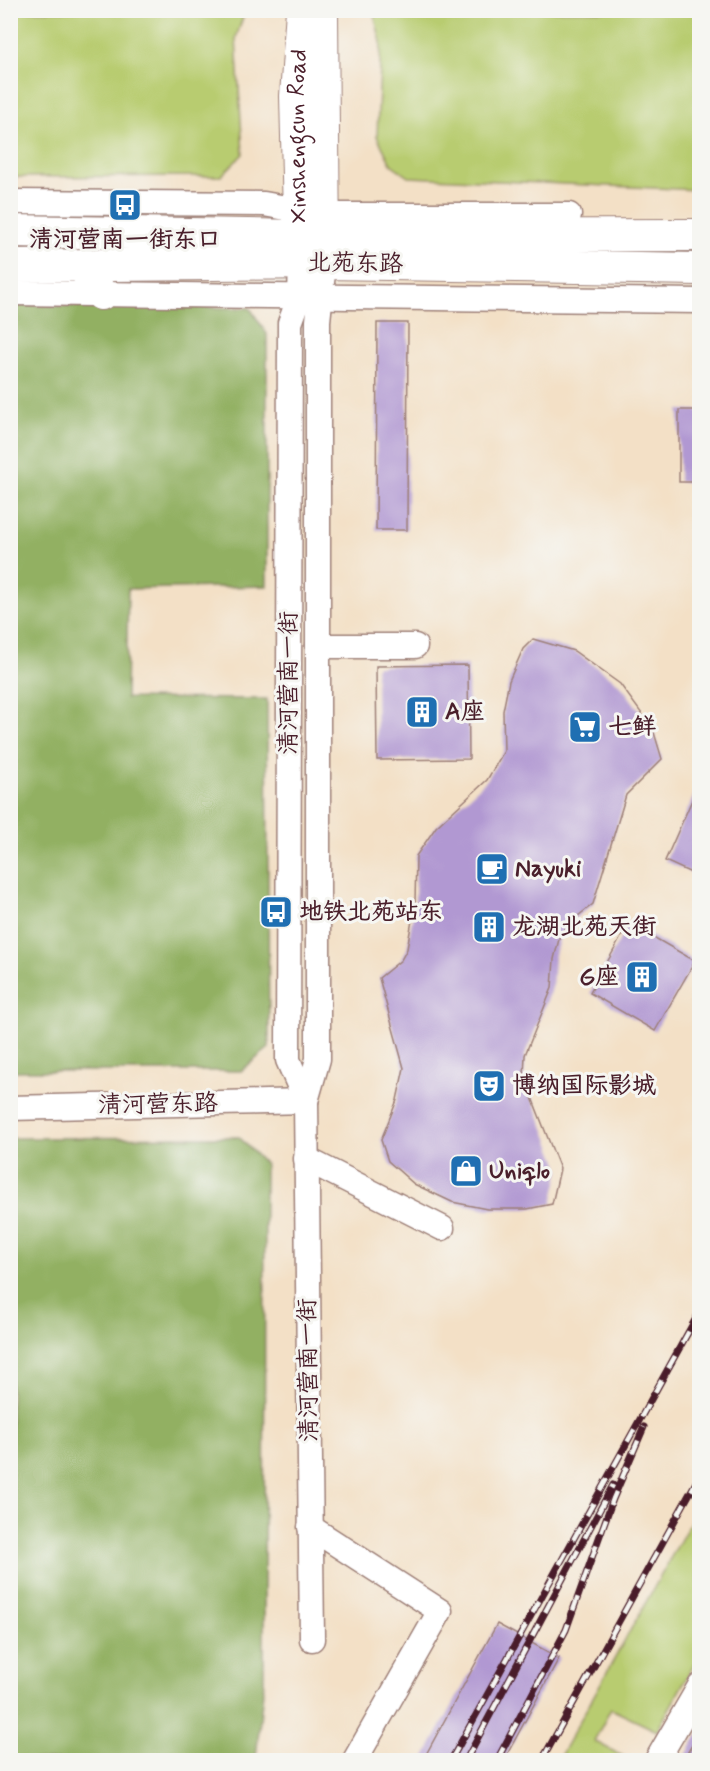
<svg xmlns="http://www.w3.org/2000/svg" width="710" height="1771" font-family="Mynerve,'LXGW WenKai TC',sans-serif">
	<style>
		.green { fill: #b8cc70; stroke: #81764e; stroke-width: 1.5 }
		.forest { fill: #92b062; stroke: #6e6846; stroke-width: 1.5 }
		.building { fill: #b198d2 }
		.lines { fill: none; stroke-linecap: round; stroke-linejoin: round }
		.minor-casing { stroke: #9e8078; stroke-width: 27 }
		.major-casing { stroke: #9e8078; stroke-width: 34 }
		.minor { stroke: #fff; stroke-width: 24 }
		.major { stroke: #fff; stroke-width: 32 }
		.rail-casing { stroke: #4a1f2b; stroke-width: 7 }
		.rail { stroke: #f6f6f2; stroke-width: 4.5; stroke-dasharray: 14; stroke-linecap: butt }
		.labels { text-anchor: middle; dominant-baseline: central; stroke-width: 6; stroke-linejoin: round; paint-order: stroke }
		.street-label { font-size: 24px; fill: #4a1f2b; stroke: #f6f6f2 }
		.poi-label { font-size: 24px; font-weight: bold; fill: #4a1f2b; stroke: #f6f6f2; text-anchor: start }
	</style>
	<rect width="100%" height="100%" fill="#f6f6f2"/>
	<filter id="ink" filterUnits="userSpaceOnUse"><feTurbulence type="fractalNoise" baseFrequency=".0167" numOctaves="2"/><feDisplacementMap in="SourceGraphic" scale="12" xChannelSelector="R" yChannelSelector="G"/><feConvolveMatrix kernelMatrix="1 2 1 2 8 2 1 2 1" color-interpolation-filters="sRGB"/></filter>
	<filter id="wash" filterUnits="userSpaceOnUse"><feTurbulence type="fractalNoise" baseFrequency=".008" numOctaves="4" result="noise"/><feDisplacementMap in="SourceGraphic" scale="24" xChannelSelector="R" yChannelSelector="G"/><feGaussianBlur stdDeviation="1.35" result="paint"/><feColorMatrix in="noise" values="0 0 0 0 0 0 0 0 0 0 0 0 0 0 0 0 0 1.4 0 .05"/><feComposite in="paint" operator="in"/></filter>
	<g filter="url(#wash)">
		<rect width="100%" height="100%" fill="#f3e0c6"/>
		<g class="green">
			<path d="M 10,11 L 245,11 L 236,38 L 243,154 L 221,176 L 11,177 Z"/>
			<path d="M 373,11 L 699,11 L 699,190 L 409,177 L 391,164 L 377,136 L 381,42 Z"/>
			<path d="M 699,1507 L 699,1655 L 657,1731 L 611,1709 L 594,1741 L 630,1760 L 558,1760 Z"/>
		</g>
		<g class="forest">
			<path d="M 11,305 L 250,308 L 267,334 L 267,586 L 128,589 L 126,698 L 267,699 L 269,1048 L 241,1071 L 11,1071 Z"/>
			<path d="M 239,1137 L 265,1164 L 264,1682 L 256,1758 L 255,1760 L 11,1760 L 11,1138 Z"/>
		</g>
		<g id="blocks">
			<g class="building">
				<path d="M 377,323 L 408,323 L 407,530 L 376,530 Z"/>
				<rect x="679" y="410" width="21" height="72"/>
				<path d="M 533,639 L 574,651 L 620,684 L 653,729 L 662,759 L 626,795 L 593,904 L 573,920 L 560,935 L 554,959 L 552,988 L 525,1055 L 524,1077 L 560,1169 L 552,1204 L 527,1209 L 487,1209 L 452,1202 L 414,1184 L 388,1161 L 381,1140 L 397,1100 L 404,1068 L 379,978 L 401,960 L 407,949 L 415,903 L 416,856 L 436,827 L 487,780 L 504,751 L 503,711 L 509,681 L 523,649 Z"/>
				<path d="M 468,665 L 469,759 L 377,760 L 376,666 Z"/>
				<path d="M 696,791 L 700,793 L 700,877 L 665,861 Z"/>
				<path d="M 629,923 L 695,961 L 655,1031 L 590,993 Z"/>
				<path d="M 497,1624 L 559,1658 L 504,1760 L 423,1760 Z"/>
				<path d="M 700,1732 L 700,1760 L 683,1760 Z"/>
			</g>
		</g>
	</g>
	<g filter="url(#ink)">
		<use href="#blocks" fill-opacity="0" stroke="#9e8078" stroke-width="1.5"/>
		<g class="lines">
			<g class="minor-casing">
				<g id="minor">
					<path d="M 10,202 L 264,204 L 325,215 L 569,215"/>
					<path d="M 301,263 L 300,296 L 290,323 L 288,1060 L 306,1101"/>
					<path d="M 10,293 L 700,301"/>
					<path d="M 318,646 L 415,646"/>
					<path d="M 10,1108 L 306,1101"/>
					<path d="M 306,1159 L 442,1228"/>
					<path d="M 310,1527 L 440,1611 L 355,1760"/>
					<path d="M 312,1639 L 306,1101 L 318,1059 L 318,321 L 324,263"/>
					<path d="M 657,1760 L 700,1686"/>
				</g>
			</g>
			<g class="major-casing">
				<g id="major">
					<path d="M 322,10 L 324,256"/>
					<path d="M 10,231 L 300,236 L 700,235"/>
					<path id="s1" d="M 300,256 L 296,96 L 302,10"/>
					<path d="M 82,265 L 101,294"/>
					<path d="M 10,266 L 324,263 L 700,269"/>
				</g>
			</g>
			<use href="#minor" class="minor"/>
			<use href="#major" class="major"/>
			<g class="rail-casing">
				<g id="rail">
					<path d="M 451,1760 L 700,1311"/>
					<path d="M 466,1760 L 613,1485"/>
					<path d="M 497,1760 L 566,1630 L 613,1499 L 644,1427"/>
					<path d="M 542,1760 L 700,1475"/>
				</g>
			</g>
			<use href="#rail" class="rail"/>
		</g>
	</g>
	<defs>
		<g id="bus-square" transform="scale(1.725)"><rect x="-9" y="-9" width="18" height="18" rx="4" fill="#1f6fb2" stroke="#f6f6f2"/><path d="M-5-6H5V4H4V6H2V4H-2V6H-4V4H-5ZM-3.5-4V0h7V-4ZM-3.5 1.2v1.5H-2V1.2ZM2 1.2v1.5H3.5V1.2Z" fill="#fff"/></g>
		<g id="building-square" transform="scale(1.725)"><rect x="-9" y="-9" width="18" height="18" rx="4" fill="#1f6fb2" stroke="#f6f6f2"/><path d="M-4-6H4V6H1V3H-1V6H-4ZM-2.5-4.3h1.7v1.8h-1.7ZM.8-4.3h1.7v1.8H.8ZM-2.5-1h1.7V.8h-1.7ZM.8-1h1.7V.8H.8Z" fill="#fff"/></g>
		<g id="supermarket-square" transform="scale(1.725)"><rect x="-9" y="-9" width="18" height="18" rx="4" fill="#1f6fb2" stroke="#f6f6f2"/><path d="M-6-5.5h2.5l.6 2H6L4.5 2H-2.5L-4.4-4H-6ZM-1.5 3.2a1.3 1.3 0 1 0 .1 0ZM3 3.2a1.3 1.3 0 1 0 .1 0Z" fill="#fff"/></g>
		<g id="cafe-square" transform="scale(1.725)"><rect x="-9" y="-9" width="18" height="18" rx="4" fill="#1f6fb2" stroke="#f6f6f2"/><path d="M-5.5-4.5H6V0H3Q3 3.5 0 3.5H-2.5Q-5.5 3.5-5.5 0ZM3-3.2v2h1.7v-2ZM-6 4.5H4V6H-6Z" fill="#fff"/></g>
		<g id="theatre-square" transform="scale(1.725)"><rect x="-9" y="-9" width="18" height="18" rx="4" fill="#1f6fb2" stroke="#f6f6f2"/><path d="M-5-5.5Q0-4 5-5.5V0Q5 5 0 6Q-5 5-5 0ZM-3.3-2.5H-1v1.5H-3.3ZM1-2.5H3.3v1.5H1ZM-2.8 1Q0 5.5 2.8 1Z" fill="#fff"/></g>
		<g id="shop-square" transform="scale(1.725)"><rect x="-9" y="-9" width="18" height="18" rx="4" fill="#1f6fb2" stroke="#f6f6f2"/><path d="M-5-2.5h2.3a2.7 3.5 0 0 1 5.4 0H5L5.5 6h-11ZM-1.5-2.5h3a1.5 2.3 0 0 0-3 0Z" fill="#fff"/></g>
	</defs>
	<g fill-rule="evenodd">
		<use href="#bus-square" x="125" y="205"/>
		<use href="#building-square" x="422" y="712"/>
		<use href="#supermarket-square" x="585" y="727"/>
		<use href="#cafe-square" x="492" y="869"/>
		<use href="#bus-square" x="276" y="912"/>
		<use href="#building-square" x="489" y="927"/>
		<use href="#building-square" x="642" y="977"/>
		<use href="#theatre-square" x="489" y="1086"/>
		<use href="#shop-square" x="466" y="1171"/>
	</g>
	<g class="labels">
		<g class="street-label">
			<text stroke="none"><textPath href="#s1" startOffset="120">Xinshengcun Road</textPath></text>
			<text transform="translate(355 264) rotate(1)">北苑东路</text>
			<text transform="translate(289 683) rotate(-90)">清河营南一街</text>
			<text transform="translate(158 1105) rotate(-1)">清河营东路</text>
			<text transform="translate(309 1370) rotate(-91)">清河营南一街</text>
		</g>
		<g class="poi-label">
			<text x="125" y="240" text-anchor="middle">清河营南一街东口</text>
			<text x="445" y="712">A座</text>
			<text x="608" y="727">七鲜</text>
			<text x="515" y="869">Nayuki</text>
			<text x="299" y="912">地铁北苑站东</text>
			<text x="512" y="927">龙湖北苑天街</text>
			<text x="619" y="977" text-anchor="end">G座</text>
			<text x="512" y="1086">博纳国际影城</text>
			<text x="489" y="1171">Uniqlo</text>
		</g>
	</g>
	<rect width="710" height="1771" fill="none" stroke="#f6f6f2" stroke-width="36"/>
</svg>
